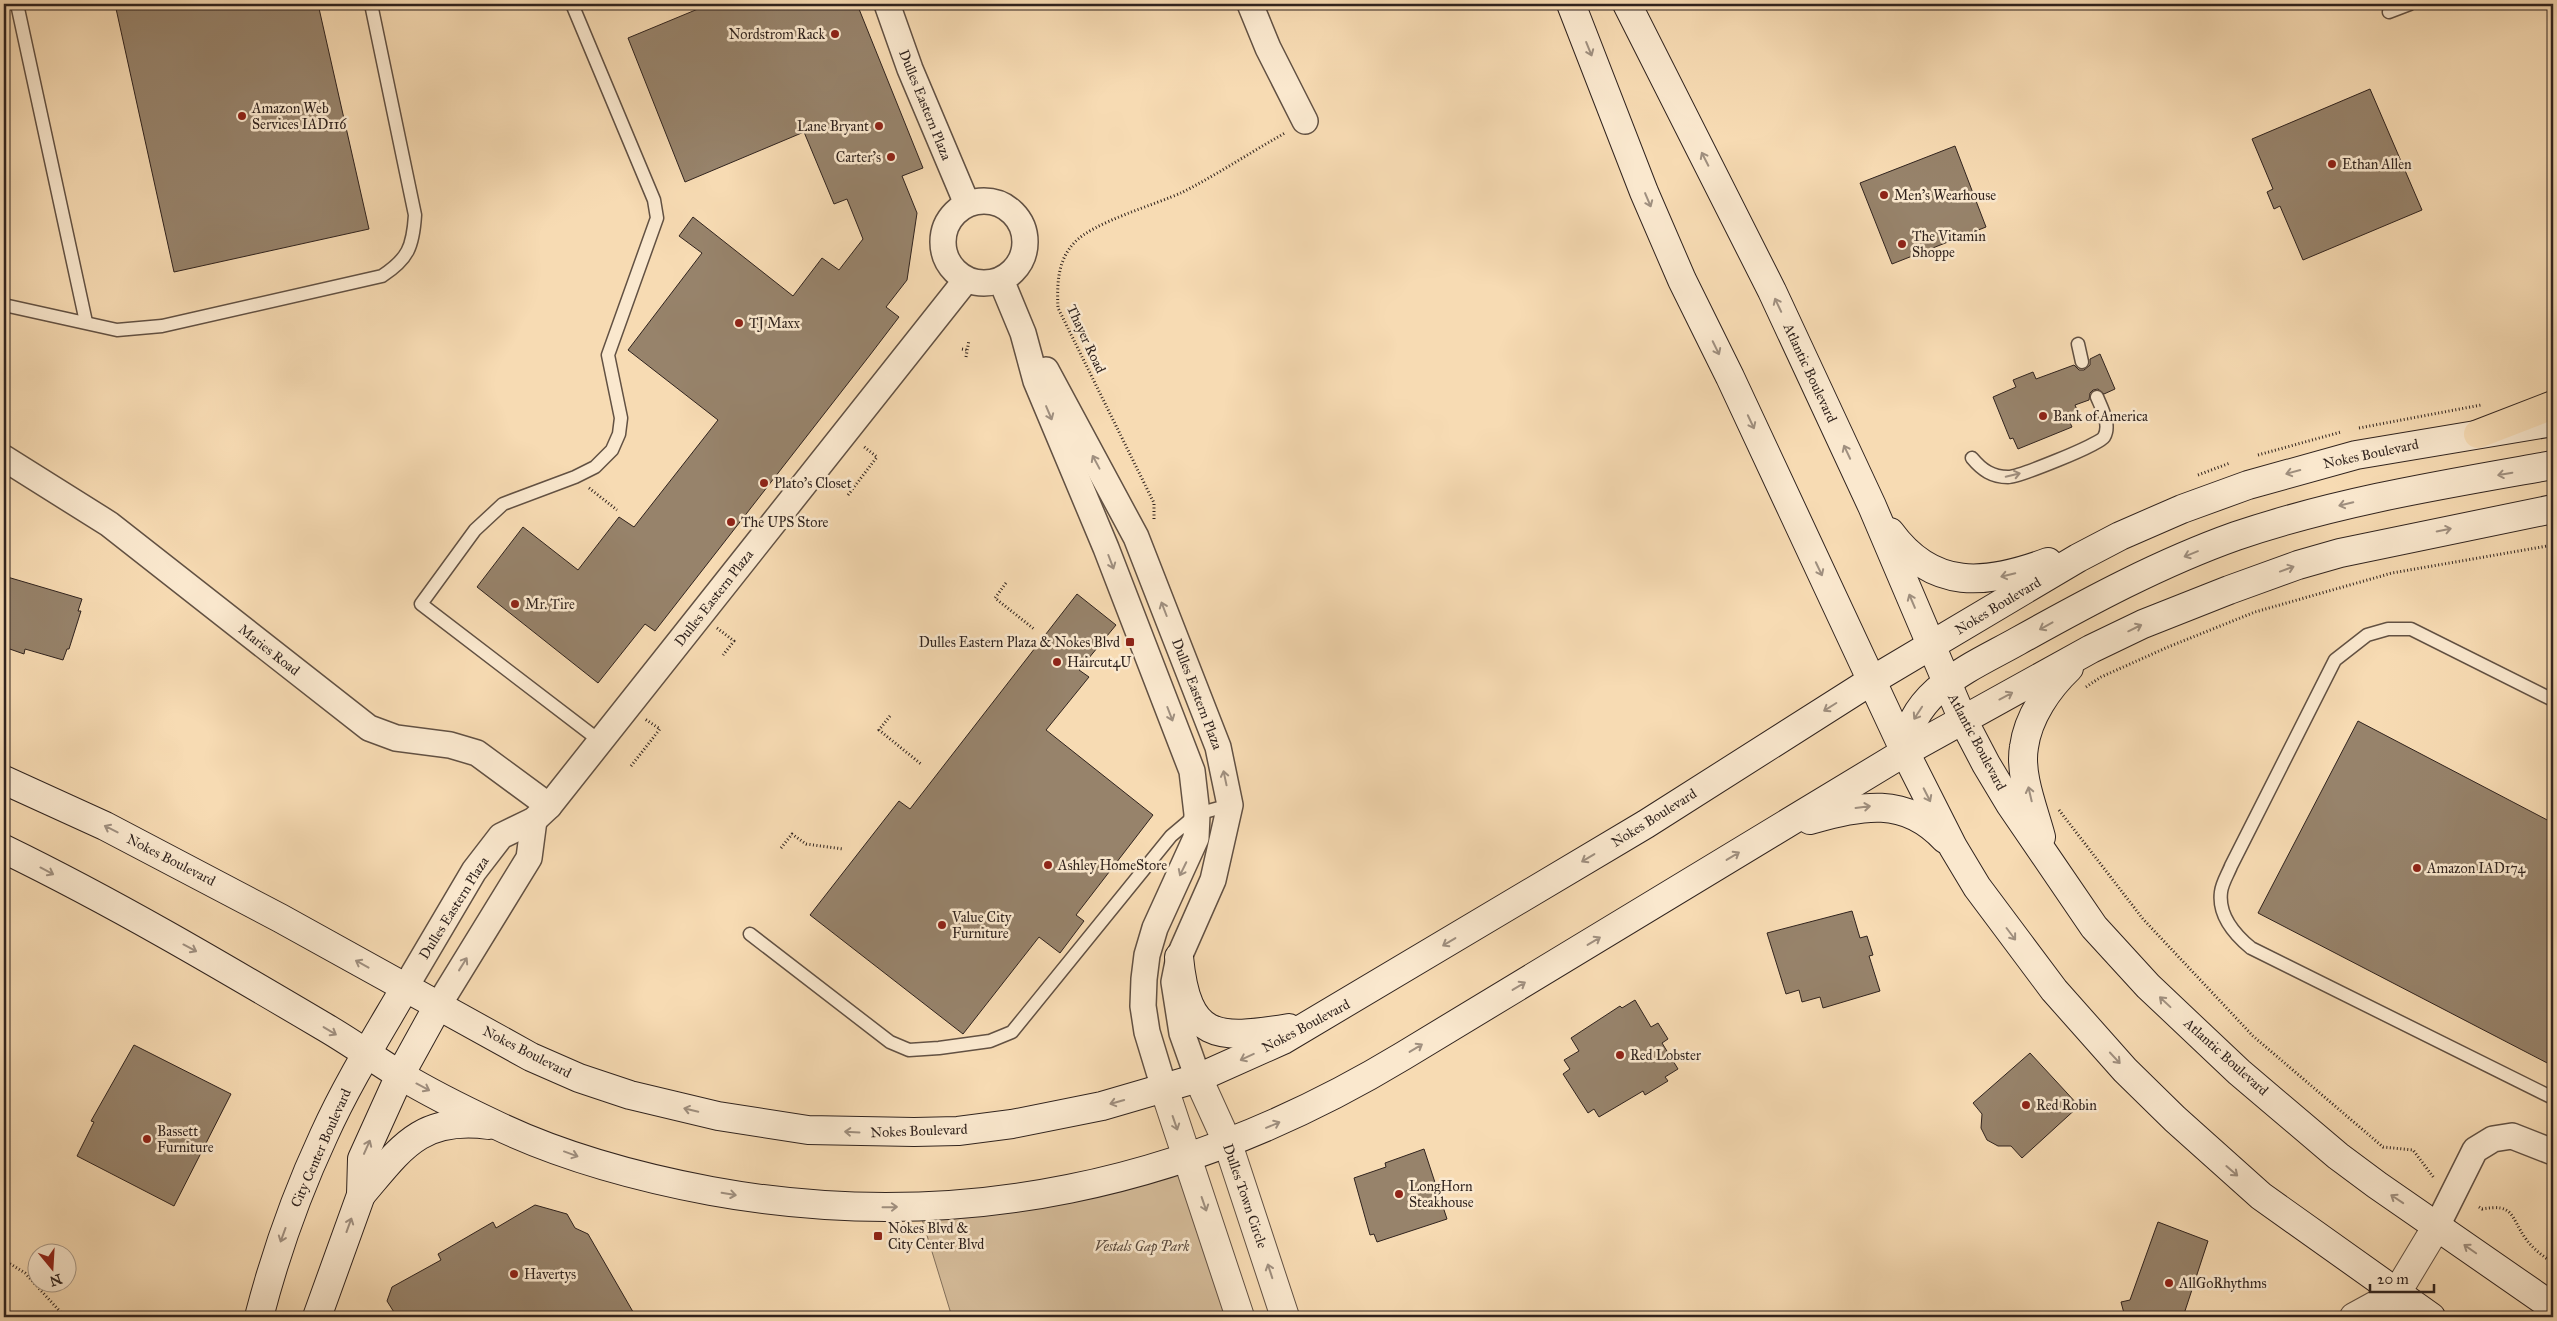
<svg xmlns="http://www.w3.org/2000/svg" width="2557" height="1321" font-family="'IM FELL Great Primer',serif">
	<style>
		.green { fill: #d5bc9a; stroke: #82705c }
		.building { fill: #97836b; stroke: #30231e }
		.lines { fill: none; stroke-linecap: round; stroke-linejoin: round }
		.service-casing { stroke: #625143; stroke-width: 15 }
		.minor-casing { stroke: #625143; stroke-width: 28 }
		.tertiary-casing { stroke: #625143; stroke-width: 30 }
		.secondary-casing { stroke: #30231e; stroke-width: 30 }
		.motorway-casing { stroke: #30231e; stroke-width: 30 }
		.path { stroke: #30231e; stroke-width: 3; stroke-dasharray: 1 2.5; stroke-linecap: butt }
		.service { stroke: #fae8ce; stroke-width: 12 }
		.minor { stroke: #fae8ce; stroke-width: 25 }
		.tertiary { stroke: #fae8ce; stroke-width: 28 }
		.secondary { stroke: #fae8ce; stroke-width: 28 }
		.motorway { stroke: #f7dbb3; stroke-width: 28 }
		.oneway { stroke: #9f8f7f }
		.poi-dot { fill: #8f2418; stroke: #fae8ce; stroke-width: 2 }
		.labels { text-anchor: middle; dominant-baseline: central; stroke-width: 5; stroke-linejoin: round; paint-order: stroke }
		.poi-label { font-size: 14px; fill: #30231e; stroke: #fae8ce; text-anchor: start }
		.street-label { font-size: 14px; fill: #30231e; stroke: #fae8ce }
		.park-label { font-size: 14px; font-style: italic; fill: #59493d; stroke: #fae8ce }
	</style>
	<rect width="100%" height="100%" fill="#f7dbb3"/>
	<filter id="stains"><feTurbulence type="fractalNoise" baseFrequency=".004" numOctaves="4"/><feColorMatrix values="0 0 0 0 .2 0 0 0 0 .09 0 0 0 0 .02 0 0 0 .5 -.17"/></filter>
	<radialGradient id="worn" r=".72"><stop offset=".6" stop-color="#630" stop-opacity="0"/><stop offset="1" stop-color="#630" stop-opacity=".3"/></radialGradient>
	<path class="green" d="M 1188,1158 L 1240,1317 L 952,1317 L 918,1206 Z"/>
	<g class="building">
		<path d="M 115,4 L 318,4 L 369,229 L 174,272 Z"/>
		<path d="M 710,4 L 857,4 L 923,168 L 902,176 L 917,213 L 907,280 L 886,307 L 899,317 L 870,355 L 655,631 L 645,624 L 598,683 L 477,587 L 523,527 L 578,570 L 619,517 L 634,527 L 718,420 L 628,350 L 702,253 L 679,236 L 693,217 L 793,296 L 822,258 L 839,270 L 863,239 L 847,199 L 834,204 L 804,132 L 685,182 L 628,38 Z"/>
		<path d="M 2370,89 L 2422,210 L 2303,260 L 2280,206 L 2274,209 L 2267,192 L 2273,189 L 2252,139 Z"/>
		<path d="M 1955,146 L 1986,227 L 1892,264 L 1860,183 Z"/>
		<path d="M 2100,354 L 2115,389 L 2104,394 L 2098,389 L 2093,390 L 2090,393 L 2089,400 L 2075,405 L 2078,412 L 2067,416 L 2072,427 L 2018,449 L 2013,438 L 2010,439 L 1993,397 L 2016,387 L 2013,380 L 2033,372 L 2036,379 L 2074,365 L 2079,370 L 2084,370 L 2090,365 L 2090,359 Z"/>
		<path d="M 4,576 L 82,599 L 78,611 L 81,611 L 69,649 L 67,649 L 63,660 L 25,649 L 24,654 L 4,647 Z"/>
		<path d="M 1077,594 L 1116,625 L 1079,670 L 1089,677 L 1046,730 L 1153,815 L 1076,915 L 1084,921 L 1060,953 L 1039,937 L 963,1034 L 810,915 L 899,801 L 910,809 Z"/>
		<path d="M 2358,721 L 2553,823 L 2553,1066 L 2258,913 Z"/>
		<path d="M 1852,911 L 1860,938 L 1867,936 L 1873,955 L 1869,956 L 1880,991 L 1823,1008 L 1820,997 L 1802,1002 L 1799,990 L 1786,994 L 1767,933 Z"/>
		<path d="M 1635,1000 L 1651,1027 L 1658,1023 L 1668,1039 L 1662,1043 L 1678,1069 L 1665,1077 L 1668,1081 L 1645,1095 L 1643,1091 L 1599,1117 L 1594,1109 L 1588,1113 L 1563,1074 L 1570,1069 L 1564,1060 L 1579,1051 L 1571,1038 L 1620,1006 L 1622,1008 Z"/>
		<path d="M 134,1045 L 231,1094 L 174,1206 L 77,1156 L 94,1122 L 91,1121 Z"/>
		<path d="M 2030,1053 L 2079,1106 L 2022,1158 L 2011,1146 L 1998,1146 L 1987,1140 L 1981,1128 L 1982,1114 L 1973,1103 Z"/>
		<path d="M 1424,1149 L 1447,1219 L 1377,1242 L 1374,1234 L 1370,1235 L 1354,1178 L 1386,1167 L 1385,1163 Z"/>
		<path d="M 535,1205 L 567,1214 L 575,1228 L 588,1234 L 636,1317 L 397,1317 L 387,1301 L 392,1287 L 441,1260 L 438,1254 L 493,1222 L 496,1228 Z"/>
		<path d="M 2158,1222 L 2208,1241 L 2183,1317 L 2125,1317 L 2121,1302 L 2130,1300 Z"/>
	</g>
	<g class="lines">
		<g class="service-casing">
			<g id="service">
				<path d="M 17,4 L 86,322"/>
				<path d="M 572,4 L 654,200 L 657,218 L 608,355 L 621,418 L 619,434 L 612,450 L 595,467 L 575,477 L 503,504 L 475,530 L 421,604 L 600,741"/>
				<path d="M 2389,12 L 2410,4"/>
				<path d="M 4,305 L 117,330 L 162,326 L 382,276 C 408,259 413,247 415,215 L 371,4"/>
				<path d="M 2078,344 L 2082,362"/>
				<path d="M 1972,458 C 1982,470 1992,477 2008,477 C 2018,477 2099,445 2104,437 C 2111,425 2102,409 2097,397"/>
				<path d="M 2553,700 L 2411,629 L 2388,629 L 2367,635 L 2335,660 L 2231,866 C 2228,874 2222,883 2221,892 C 2218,915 2234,934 2251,948 L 2553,1098"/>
				<path d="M 750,934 L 890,1042 L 909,1050 L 939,1048 L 990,1041 L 1012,1032 L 1171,836 L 1197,814 L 1230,805"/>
			</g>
		</g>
		<g class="minor-casing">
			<g id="minor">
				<path d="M 887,4 L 910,69 L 967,204"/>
				<path d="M 1250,4 L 1268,48 L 1305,121"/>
				<circle cx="984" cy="242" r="41"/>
				<path d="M 1001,280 L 1023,333 L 1036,381 L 1106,548 L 1192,771 L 1197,814 L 1196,838 L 1155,928 L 1147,955 L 1144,979 L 1143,1006 L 1147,1032 L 1164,1088"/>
				<path d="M 1046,370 L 1136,537 L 1218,747 L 1230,805 L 1213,880 L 1179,957 L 1174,982 L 1182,1033 L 1198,1078"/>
				<path d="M 4,458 L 109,524 L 369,728 L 396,738 L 450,745 L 477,753 L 549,806"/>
				<path d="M 405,988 L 474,871 L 501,836 L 534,820 L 549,806 L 966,280"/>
				<path d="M 438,1006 L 529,858 L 534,820"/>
				<path d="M 2437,1226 L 2475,1150 L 2493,1139 L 2512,1136 L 2553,1152"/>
			</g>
		</g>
		<g class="tertiary-casing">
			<g id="tertiary">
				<path d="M 1198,1078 L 1228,1144 L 1285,1317"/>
				<path d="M 1164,1088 L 1240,1317"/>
				<path d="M 2354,1317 L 2396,1294"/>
				<path d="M 2389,1317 L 2396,1294 L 2437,1226"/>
			</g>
		</g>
		<g class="secondary-casing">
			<g id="secondary">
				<path d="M 1571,4 L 1644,192 L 1682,280 L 1730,377 L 1905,752 L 1953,847 L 1977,887 L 2054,990 L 2125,1070 L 2175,1119 L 2261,1196 L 2431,1317"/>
				<path d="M 1627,4 L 1772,291 L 1872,506 L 1963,720 L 1986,764 L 2010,804 L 2094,927 L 2148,986 L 2239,1072 L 2338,1156 L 2377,1185 L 2553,1307"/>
				<path d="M 1890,532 C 1933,591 1986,585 2048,562"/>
				<path d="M 1905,752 C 1909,691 1972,667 2018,641 C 2088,602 2160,563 2236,536 C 2339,501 2446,484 2553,465"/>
				<path d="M 4,780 L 105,826 L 280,918 L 531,1057 L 579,1078 L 630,1095 L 718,1116 L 808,1130 L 914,1132 L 958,1131 L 1012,1124 L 1102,1106 L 1198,1078 L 1283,1040 L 1646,824 L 1871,681 L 2078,558 L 2120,536 L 2182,509 L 2248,485 L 2356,455 L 2553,422"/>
				<path d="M 1810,820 C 1862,806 1904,795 1945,839"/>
				<path d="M 2041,837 C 2034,810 2019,775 2024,747 C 2028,717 2048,688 2069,668"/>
				<path d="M 4,849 C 113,902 218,964 323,1026 C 349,1041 374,1059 400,1075 C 430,1093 462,1109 494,1124 C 562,1157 637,1177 711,1191 C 957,1236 1190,1185 1403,1056 L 1905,752 L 2091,649 L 2143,624 L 2229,590 L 2298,565 L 2340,553 L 2553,509"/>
				<path d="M 1179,957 C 1187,1040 1216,1040 1289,1028"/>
				<path d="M 361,1195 C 401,1148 420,1116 489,1125"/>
				<path d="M 259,1317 C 275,1255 297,1193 324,1135 C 347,1084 377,1036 405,988"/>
				<path d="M 317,1317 L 361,1195 L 362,1159 L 400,1075 L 438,1006"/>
			</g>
		</g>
		<g class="motorway-casing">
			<path id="motorway" d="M 2478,434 L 2553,405"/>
		</g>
		<g class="path">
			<path d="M 962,349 L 967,350"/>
			<path d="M 966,357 L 969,340"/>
			<path d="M 2359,428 L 2481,405"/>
			<path d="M 2258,455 L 2341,432"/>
			<path d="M 2198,475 L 2230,463"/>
			<path d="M 589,488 L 617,510"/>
			<path d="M 848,495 L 877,457 L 863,446"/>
			<path d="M 1154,519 L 1154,503 L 1058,308 C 1057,286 1057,261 1074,243 C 1093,222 1155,205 1183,192 C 1218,174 1251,152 1285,133"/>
			<path d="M 1006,583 L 995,598 L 1034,629"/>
			<path d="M 717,628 L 734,641 L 723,655"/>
			<path d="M 2086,687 L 2101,677 L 2168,647 L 2255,612 L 2392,573 L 2553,545"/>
			<path d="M 890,716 L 879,730 L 921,764"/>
			<path d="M 631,766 L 660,729 L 645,719"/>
			<path d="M 2059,810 L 2143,919 L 2253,1036 L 2383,1147 L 2413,1150 L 2434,1178"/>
			<path d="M 781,848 L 792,834 L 806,844 L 843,849"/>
			<path d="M 2479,1207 L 2482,1209 C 2515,1203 2510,1217 2526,1239 C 2533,1249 2543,1256 2553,1263"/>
			<path d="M 4,1260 L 25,1273 L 65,1317"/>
		</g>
		<use href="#service" class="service"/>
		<use href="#minor" class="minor"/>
		<use href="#tertiary" class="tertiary"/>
		<use href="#secondary" class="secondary"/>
		<use href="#motorway" class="motorway"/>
	</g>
	<defs><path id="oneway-shaft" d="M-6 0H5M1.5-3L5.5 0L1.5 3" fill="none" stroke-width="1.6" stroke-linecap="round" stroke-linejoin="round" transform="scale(1.25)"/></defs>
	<g class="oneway">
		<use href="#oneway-shaft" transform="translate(1589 49) rotate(68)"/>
		<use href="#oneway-shaft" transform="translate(1705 159) rotate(-117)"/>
		<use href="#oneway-shaft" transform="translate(1648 200) rotate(67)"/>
		<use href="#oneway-shaft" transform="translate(1778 305) rotate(-115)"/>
		<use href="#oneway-shaft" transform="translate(1716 348) rotate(64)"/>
		<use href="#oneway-shaft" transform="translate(1049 413) rotate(67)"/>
		<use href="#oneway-shaft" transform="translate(1751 422) rotate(65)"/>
		<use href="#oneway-shaft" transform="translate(1847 452) rotate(-115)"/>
		<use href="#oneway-shaft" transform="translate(1096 462) rotate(-118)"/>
		<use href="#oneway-shaft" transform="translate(2293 472) rotate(165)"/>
		<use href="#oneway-shaft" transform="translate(2505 474) rotate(170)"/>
		<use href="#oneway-shaft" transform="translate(2013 475) rotate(-13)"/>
		<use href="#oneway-shaft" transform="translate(2346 504) rotate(166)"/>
		<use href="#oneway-shaft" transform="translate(2444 530) rotate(-11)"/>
		<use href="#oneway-shaft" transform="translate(2191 554) rotate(158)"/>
		<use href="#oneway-shaft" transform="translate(1111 562) rotate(69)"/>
		<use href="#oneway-shaft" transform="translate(1819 569) rotate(65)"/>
		<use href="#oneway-shaft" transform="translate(2287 569) rotate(-20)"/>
		<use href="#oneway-shaft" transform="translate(2008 575) rotate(166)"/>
		<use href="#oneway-shaft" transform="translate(1912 601) rotate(-113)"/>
		<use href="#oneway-shaft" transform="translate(1164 609) rotate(-111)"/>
		<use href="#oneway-shaft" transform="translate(2046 626) rotate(151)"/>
		<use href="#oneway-shaft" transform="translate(2135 628) rotate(-26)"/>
		<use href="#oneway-shaft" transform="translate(2006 696) rotate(-28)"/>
		<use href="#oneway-shaft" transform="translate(1830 707) rotate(148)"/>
		<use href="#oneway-shaft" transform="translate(1918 713) rotate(123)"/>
		<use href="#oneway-shaft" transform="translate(1170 714) rotate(69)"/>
		<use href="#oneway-shaft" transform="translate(1225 778) rotate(-102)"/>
		<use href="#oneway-shaft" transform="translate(2030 794) rotate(-103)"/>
		<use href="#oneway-shaft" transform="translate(1927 795) rotate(63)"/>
		<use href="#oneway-shaft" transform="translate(1863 807) rotate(-7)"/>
		<use href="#oneway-shaft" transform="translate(111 829) rotate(-153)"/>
		<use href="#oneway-shaft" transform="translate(1733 856) rotate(-31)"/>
		<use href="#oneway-shaft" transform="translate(1588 858) rotate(149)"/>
		<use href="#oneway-shaft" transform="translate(1183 869) rotate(116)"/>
		<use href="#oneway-shaft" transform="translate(47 871) rotate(28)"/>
		<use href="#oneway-shaft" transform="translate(2011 934) rotate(53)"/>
		<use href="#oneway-shaft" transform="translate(1594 941) rotate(-31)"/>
		<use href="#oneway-shaft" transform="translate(1449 942) rotate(149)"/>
		<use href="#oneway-shaft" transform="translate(190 948) rotate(28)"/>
		<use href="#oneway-shaft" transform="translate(362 964) rotate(-151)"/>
		<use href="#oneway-shaft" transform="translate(463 964) rotate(-58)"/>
		<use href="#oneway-shaft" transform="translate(1519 986) rotate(-31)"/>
		<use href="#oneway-shaft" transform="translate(2165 1002) rotate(-137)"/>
		<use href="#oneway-shaft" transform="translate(330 1031) rotate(31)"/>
		<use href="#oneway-shaft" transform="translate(1416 1048) rotate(-31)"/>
		<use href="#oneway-shaft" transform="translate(1247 1057) rotate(155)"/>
		<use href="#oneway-shaft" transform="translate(2115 1058) rotate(47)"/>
		<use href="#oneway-shaft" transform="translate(423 1087) rotate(28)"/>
		<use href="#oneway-shaft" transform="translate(1117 1102) rotate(164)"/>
		<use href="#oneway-shaft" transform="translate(691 1110) rotate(-167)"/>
		<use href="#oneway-shaft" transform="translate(1175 1123) rotate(71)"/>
		<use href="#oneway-shaft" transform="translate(1273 1125) rotate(-23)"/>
		<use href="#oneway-shaft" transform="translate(852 1132) rotate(-177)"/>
		<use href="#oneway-shaft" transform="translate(367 1147) rotate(-66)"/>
		<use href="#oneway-shaft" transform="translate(571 1154) rotate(20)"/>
		<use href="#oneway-shaft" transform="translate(2232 1171) rotate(41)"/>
		<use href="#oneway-shaft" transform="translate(729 1194) rotate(9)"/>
		<use href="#oneway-shaft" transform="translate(2397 1199) rotate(-146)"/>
		<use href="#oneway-shaft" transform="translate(1204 1204) rotate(71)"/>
		<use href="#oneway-shaft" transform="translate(890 1207) rotate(-1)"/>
		<use href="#oneway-shaft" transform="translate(349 1225) rotate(-70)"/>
		<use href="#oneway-shaft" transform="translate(283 1235) rotate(110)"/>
		<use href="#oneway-shaft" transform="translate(2470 1249) rotate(-145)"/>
		<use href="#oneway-shaft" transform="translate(1270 1271) rotate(-108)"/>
	</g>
	<g class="poi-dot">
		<circle cx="835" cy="34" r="5"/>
		<circle cx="242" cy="116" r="5"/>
		<circle cx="879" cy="126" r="5"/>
		<circle cx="891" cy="157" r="5"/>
		<circle cx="2332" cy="164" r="5"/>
		<circle cx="1884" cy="195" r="5"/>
		<circle cx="1902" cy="244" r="5"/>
		<circle cx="739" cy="323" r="5"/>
		<circle cx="2043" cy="416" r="5"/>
		<circle cx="764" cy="483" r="5"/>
		<circle cx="731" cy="522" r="5"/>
		<circle cx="515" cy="604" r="5"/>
		<rect x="1125" y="637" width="10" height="10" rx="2.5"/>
		<circle cx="1057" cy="662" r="5"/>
		<circle cx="1048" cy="865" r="5"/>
		<circle cx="2417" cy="868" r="5"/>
		<circle cx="942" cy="925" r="5"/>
		<circle cx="1620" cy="1055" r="5"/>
		<circle cx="2026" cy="1105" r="5"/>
		<circle cx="147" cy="1139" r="5"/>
		<circle cx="1399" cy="1194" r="5"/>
		<rect x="873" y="1231" width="10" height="10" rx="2.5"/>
		<circle cx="514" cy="1274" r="5"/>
		<circle cx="2169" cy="1283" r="5"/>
	</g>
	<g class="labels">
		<g class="poi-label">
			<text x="825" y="34" text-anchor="end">Nordstrom Rack</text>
			<text x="252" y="108">Amazon Web<tspan x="252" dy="16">Services IAD116</tspan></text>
			<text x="869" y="126" text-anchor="end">Lane Bryant</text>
			<text x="881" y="157" text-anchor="end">Carter's</text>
			<text x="2342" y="164">Ethan Allen</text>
			<text x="1894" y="195">Men's Wearhouse</text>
			<text x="1912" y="236">The Vitamin<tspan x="1912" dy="16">Shoppe</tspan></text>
			<text x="749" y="323">TJ Maxx</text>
			<text x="2053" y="416">Bank of America</text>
			<text x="774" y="483">Plato's Closet</text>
			<text x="741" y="522">The UPS Store</text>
			<text x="525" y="604">Mr. Tire</text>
			<text x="1120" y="642" text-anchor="end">Dulles Eastern Plaza &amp; Nokes Blvd</text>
			<text x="1067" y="662">Haircut4U</text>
			<text x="1058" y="865">Ashley HomeStore</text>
			<text x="2427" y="868">Amazon IAD174</text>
			<text x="952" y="917">Value City<tspan x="952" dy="16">Furniture</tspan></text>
			<text x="1630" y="1055">Red Lobster</text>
			<text x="2036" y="1105">Red Robin</text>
			<text x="157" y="1131">Bassett<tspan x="157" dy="16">Furniture</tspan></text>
			<text x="1409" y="1186">LongHorn<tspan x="1409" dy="16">Steakhouse</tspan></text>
			<text x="888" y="1228">Nokes Blvd &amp;<tspan x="888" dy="16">City Center Blvd</tspan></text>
			<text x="524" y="1274">Havertys</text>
			<text x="2179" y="1283">AllGoRhythms</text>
		</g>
		<g class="street-label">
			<text transform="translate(925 105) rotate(68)">Dulles Eastern Plaza</text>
			<text transform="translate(1086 339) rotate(65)">Thayer Road</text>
			<text transform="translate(1810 373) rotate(65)">Atlantic Boulevard</text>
			<text transform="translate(2371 454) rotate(-12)">Nokes Boulevard</text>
			<text transform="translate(714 598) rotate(-52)">Dulles Eastern Plaza</text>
			<text transform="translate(1998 606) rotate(-31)">Nokes Boulevard</text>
			<text transform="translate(269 650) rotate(38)">Maries Road</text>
			<text transform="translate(1197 694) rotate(69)">Dulles Eastern Plaza</text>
			<text transform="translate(1977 742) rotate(62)">Atlantic Boulevard</text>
			<text transform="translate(1654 818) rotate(-32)">Nokes Boulevard</text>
			<text transform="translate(171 860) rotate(27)">Nokes Boulevard</text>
			<text transform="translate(454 908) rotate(-58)">Dulles Eastern Plaza</text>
			<text transform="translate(1306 1026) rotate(-28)">Nokes Boulevard</text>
			<text transform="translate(527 1052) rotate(27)">Nokes Boulevard</text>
			<text transform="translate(2226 1057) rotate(42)">Atlantic Boulevard</text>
			<text transform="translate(919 1131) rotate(-2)">Nokes Boulevard</text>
			<text transform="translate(321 1148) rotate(-66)">City Center Boulevard</text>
			<text transform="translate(1245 1196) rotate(71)">Dulles Town Circle</text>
		</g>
		<g class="park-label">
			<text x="1142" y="1246">Vestals Gap Park</text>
		</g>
	</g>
	<rect width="2557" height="1321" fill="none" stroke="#f7dbb3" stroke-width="20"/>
	<rect x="5" y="5" width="2547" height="1311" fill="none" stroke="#30231e" stroke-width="2.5"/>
	<rect x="10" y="10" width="2537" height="1301" fill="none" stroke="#30231e"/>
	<g transform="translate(52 1268) rotate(162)"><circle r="24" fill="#fae8ce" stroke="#a99988"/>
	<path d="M0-4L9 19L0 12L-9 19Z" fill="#8f2418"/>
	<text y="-8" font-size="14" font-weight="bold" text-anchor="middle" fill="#30231e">N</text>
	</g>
	<path d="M2370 1284v8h64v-8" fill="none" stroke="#30231e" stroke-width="2.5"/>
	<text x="2377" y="1284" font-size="15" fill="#30231e" stroke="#fae8ce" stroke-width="4" paint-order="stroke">20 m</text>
	<rect width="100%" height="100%" filter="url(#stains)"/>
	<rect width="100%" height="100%" fill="url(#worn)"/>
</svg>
